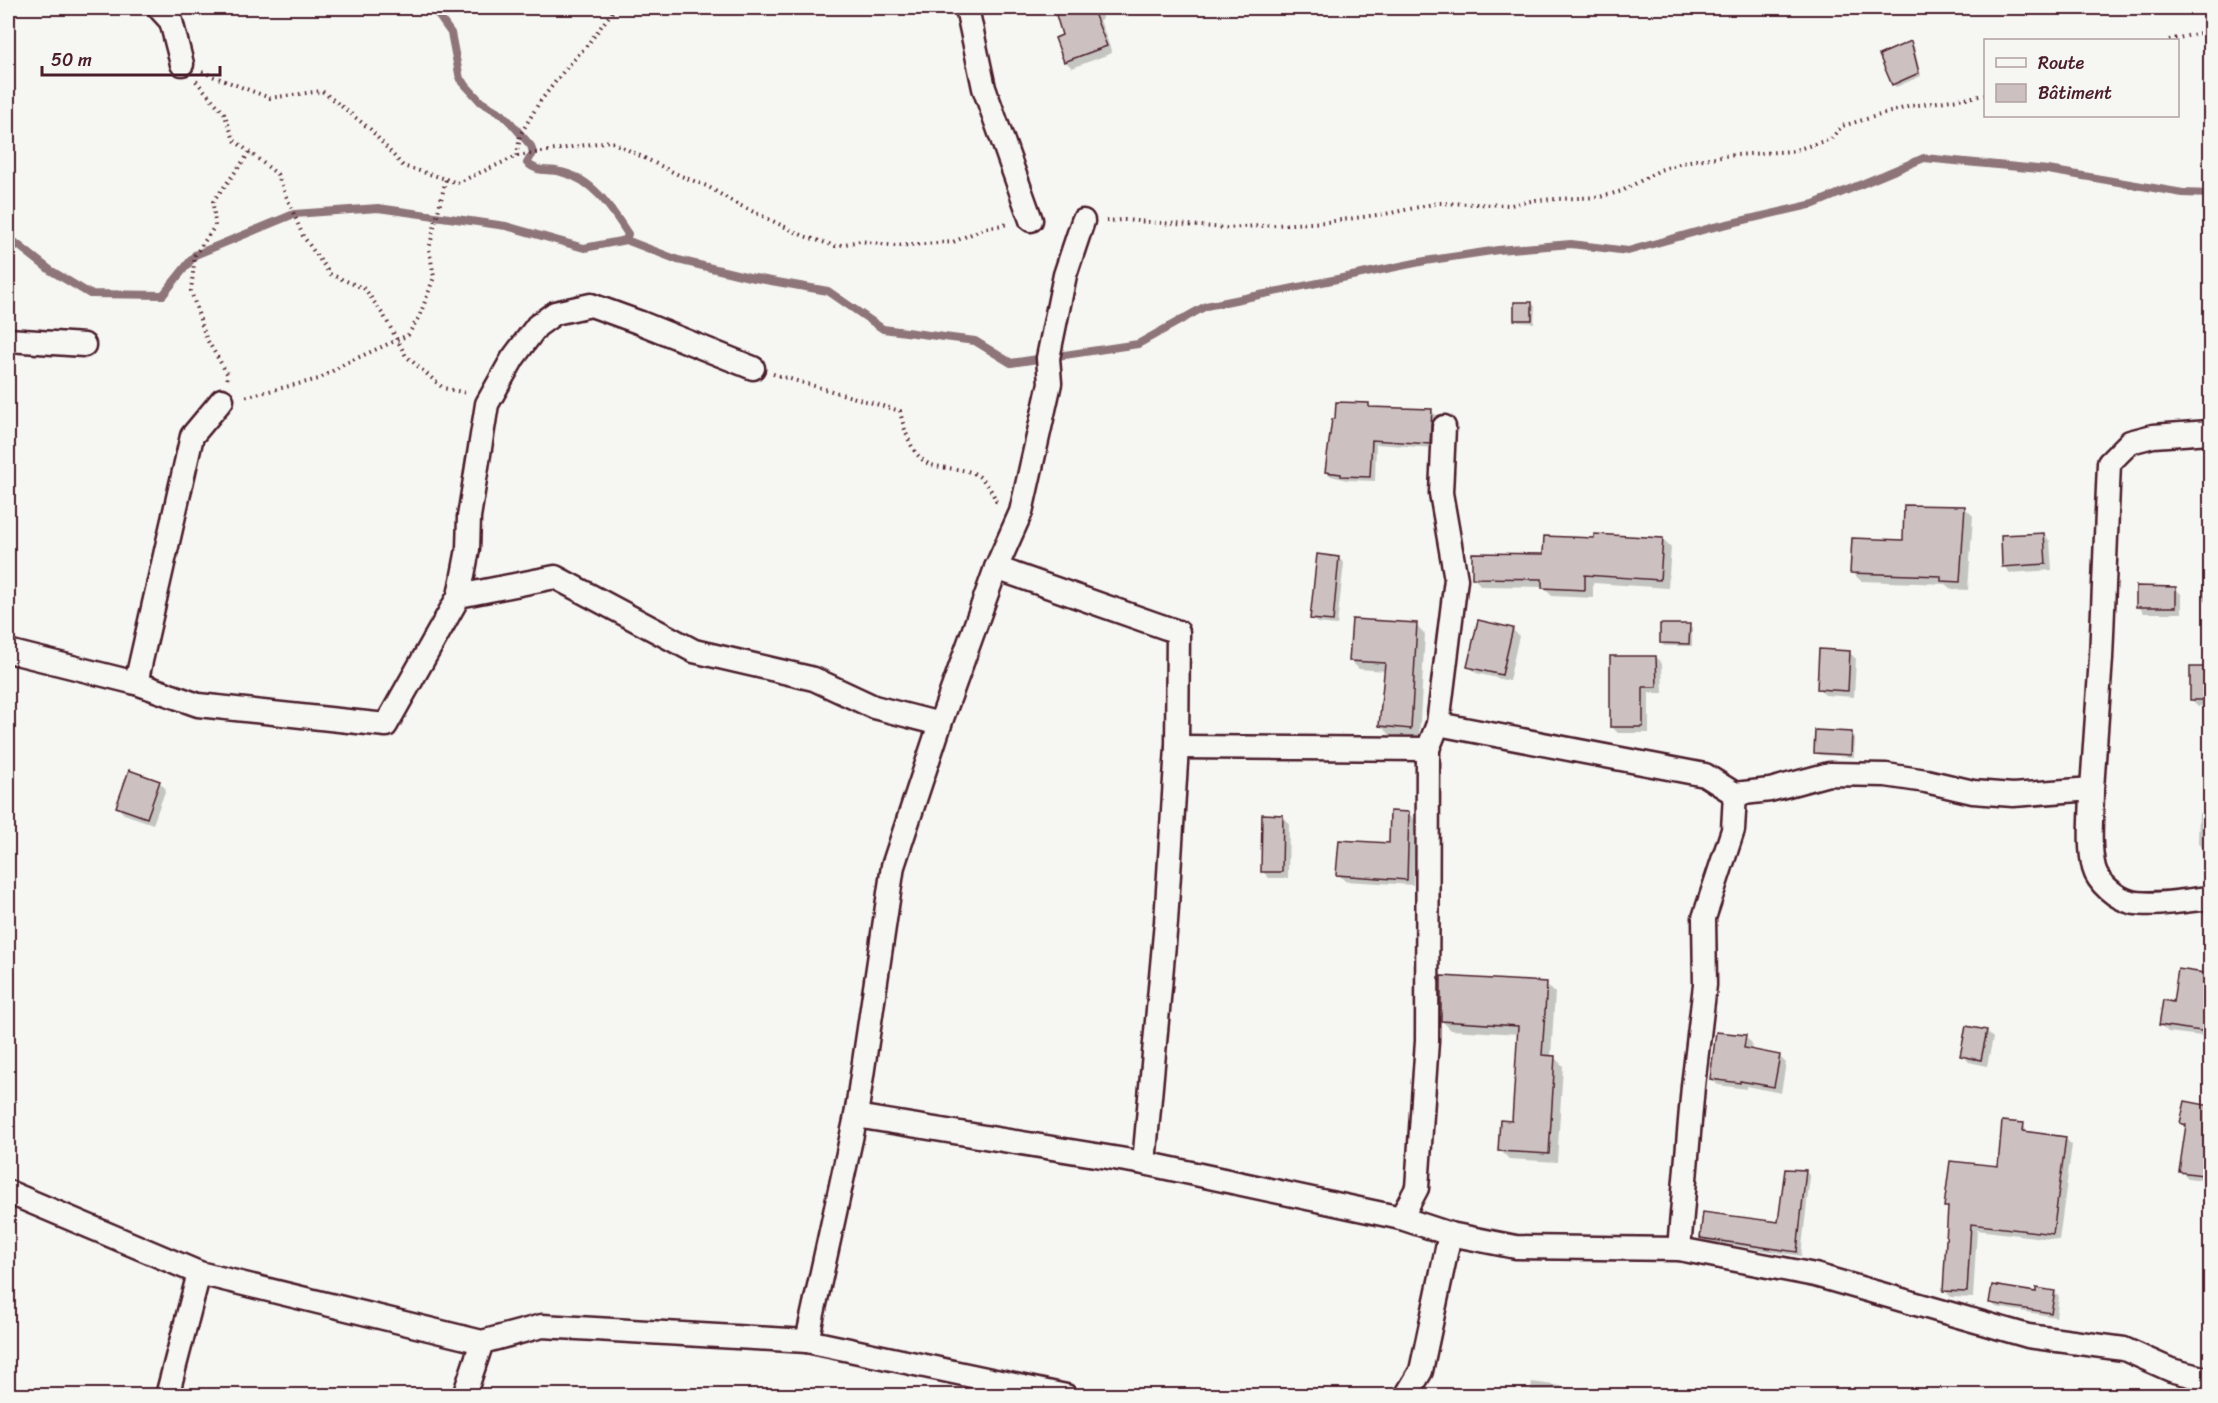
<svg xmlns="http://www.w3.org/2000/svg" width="2218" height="1403" font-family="Sriracha,sans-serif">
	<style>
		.shadow { fill: #0003 }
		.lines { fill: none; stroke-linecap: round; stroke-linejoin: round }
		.stream { stroke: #8e747a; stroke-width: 8 }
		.building { fill: #ccc1c0; stroke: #4a1f2b; stroke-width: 1.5 }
		.street-casing { stroke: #4a1f2b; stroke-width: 27 }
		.path { stroke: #4a1f2b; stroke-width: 4; stroke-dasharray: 1.5 4.5; stroke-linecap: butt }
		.street { stroke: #f6f6f2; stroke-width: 22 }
	</style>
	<rect width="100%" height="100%" fill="#f6f6f2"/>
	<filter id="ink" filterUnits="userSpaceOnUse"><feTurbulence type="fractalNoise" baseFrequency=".0167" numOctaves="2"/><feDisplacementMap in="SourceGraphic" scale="12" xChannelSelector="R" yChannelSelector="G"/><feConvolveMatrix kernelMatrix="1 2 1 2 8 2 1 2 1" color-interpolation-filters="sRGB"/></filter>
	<g filter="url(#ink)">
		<g class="shadow">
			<path d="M 1056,8 L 1099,8 L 1103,19 L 1100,20 L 1112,53 L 1072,68 L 1065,61 L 1064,36 Z"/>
			<path d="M 1911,43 L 1914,46 L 1921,76 L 1896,87 L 1893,84 Z"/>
			<path d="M 1532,304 L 1535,306 L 1534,323 L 1518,322 L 1516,320 Z"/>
			<path d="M 1368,405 L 1372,408 L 1431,411 L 1436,415 L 1434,448 L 1376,444 L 1375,481 L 1347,480 L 1331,476 L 1327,472 Z"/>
			<path d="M 1965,508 L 1973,516 L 1968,590 L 1951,589 L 1945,584 L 1861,581 L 1852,572 Z"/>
			<path d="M 2043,534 L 2050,541 L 2052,570 L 2010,573 L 2004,566 Z"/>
			<path d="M 1663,540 L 1671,548 L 1668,588 L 1593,583 L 1593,598 L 1552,596 L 1543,587 L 1481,586 L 1473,577 L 1545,556 Z"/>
			<path d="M 1338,558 L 1344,563 L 1337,625 L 1317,623 L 1312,618 Z"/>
			<path d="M 2203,573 L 2210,573 L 2210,606 L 2203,599 Z"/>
			<path d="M 2175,588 L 2182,595 L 2182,613 L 2144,613 L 2138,606 Z"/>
			<path d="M 1416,625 L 1425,634 L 1419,737 L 1390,735 L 1381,726 L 1386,671 L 1359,669 L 1350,660 Z"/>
			<path d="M 1689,626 L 1692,629 L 1692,646 L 1664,646 L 1661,643 Z"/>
			<path d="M 1513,630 L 1519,636 L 1509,681 L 1476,673 L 1469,666 Z"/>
			<path d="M 1850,653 L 1856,659 L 1854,697 L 1825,695 L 1818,688 Z"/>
			<path d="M 1656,657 L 1662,664 L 1663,693 L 1649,693 L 1649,733 L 1618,733 L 1611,726 Z"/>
			<path d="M 2210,668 L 2210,740 L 2208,737 L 2208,706 L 2198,706 L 2191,699 Z"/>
			<path d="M 1852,734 L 1855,737 L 1854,757 L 1819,755 L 1816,752 Z"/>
			<path d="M 159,782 L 166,789 L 153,824 L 124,814 L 117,807 Z"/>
			<path d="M 1408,813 L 1415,820 L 1413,885 L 1345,881 L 1338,874 L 1390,845 Z"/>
			<path d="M 2199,813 L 2210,813 L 2210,850 L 2205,850 L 2198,843 Z"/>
			<path d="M 1283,816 L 1289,823 L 1288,878 L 1269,878 L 1262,871 Z"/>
			<path d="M 2210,976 L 2210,1037 L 2168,1032 L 2161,1025 L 2175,1003 Z"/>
			<path d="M 1546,984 L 1555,993 L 1551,1057 L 1554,1057 L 1563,1066 L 1557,1162 L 1509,1159 L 1500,1150 L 1513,1122 L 1519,1034 L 1451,1030 L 1442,1021 Z"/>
			<path d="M 1986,1031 L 1993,1038 L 1987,1066 L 1969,1062 L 1962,1055 Z"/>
			<path d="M 1745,1037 L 1752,1043 L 1751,1051 L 1779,1056 L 1786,1063 L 1781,1093 L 1746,1086 L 1746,1089 L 1718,1085 L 1711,1079 Z"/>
			<path d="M 2210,1108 L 2210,1181 L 2188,1178 L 2181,1171 L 2187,1129 L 2181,1123 Z"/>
			<path d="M 2023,1125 L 2030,1134 L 2065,1138 L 2072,1145 L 2059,1240 L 1977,1230 L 1973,1298 L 1951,1297 L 1945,1291 L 1950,1210 L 1946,1206 L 1999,1168 Z"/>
			<path d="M 1806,1172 L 1810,1176 L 1801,1256 L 1706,1241 L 1702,1237 L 1780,1224 Z"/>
			<path d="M 2054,1292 L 2059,1297 L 2056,1317 L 1996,1307 L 1991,1302 Z"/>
			<path d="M 1532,1382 L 1561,1386 L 1568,1393 L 1567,1396 L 1530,1396 Z"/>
		</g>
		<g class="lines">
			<g class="stream">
				<path d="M 433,8 L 451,33 L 460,79 L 481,102 L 502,114 L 511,123 L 531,146 L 533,153 L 527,163 C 540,174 546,168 561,172 C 593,179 611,208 628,234 L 626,240"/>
				<path d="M 8,237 L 50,270 L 90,294 L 163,295 L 195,255 L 294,214 L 378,208 L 506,226 L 584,248 L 626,240 L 678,260 L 749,277 L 828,291 L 883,329 L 975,341 L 1011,363 L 1138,344 L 1206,306 L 1425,261 L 1498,250 L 1571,244 L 1628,251 L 1710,228 L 1814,204 L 1924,158 L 2048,170 L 2183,193 L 2210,194"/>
			</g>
		</g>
		<g class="building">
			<path d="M 1054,8 L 1092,8 L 1107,46 L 1064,62 L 1055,38 L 1062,35 Z"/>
			<path d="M 1911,41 L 1919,73 L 1892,85 L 1879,55 Z"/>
			<rect x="1514" y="302" width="18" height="18"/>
			<path d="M 1336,402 L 1369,403 L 1369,407 L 1432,409 L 1430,444 L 1372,440 L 1370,477 L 1341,476 L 1341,474 L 1325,472 L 1332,419 L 1335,419 Z"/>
			<path d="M 1904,505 L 1965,506 L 1960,582 L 1941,581 L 1941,576 L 1850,573 L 1852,538 L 1903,540 Z"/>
			<path d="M 2044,533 L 2046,564 L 2002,567 L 2001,535 Z"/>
			<path d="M 1594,534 L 1663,538 L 1660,580 L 1585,575 L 1585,590 L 1542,588 L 1542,579 L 1472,578 L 1472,553 L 1543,554 L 1544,536 L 1594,538 Z"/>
			<path d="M 1317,554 L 1339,557 L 1333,621 L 1310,619 Z"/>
			<path d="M 2136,586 L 2176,587 L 2176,607 L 2136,607 Z"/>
			<path d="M 1352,619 L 1417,623 L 1411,729 L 1379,726 L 1385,663 L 1349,661 Z"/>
			<path d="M 1478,620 L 1513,628 L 1502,675 L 1467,667 Z"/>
			<path d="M 1660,624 L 1690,624 L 1689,644 L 1660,643 Z"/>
			<path d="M 1819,649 L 1850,651 L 1848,691 L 1817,689 Z"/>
			<path d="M 1610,656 L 1656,656 L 1657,687 L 1643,687 L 1643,727 L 1610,727 Z"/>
			<rect x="2190" y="667" width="21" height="33"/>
			<path d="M 1815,730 L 1852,732 L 1851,755 L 1814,753 Z"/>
			<path d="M 129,770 L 160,781 L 147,818 L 116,807 Z"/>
			<path d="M 1390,811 L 1409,812 L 1407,880 L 1336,875 L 1339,840 L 1389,843 Z"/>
			<path d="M 1262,814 L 1283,815 L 1282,872 L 1261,872 Z"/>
			<path d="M 2178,969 L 2211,974 L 2211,1017 L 2208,1032 L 2159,1025 L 2163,1000 L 2173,1002 Z"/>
			<path d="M 1441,976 L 1547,982 L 1542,1055 L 1555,1056 L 1549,1154 L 1498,1151 L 1500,1120 L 1512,1121 L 1518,1026 L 1441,1021 Z"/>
			<path d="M 1966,1026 L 1987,1030 L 1981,1060 L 1960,1056 Z"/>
			<path d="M 1716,1032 L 1746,1035 L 1744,1048 L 1780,1055 L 1774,1087 L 1740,1081 L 1740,1083 L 1710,1079 Z"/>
			<path d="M 2185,1101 L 2211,1106 L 2211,1176 L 2179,1172 L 2186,1125 L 2180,1123 Z"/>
			<path d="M 2002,1121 L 2024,1123 L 2023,1131 L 2066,1137 L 2053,1234 L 1971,1224 L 1967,1292 L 1943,1291 L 1948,1207 L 1944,1207 L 1950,1161 L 1998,1166 Z"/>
			<path d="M 1785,1169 L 1806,1170 L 1797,1252 L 1700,1238 L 1703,1212 L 1778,1222 Z"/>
			<path d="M 1992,1285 L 2036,1292 L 2036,1288 L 2055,1291 L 2051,1313 L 1989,1303 Z"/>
		</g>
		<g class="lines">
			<g class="street-casing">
				<g id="street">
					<path d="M 159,8 L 171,21 L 182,64"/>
					<path d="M 967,8 L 984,88 L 1031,220"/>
					<path d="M 8,340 L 84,345"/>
					<path d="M 996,568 L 1178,632 L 1177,747 L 1166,922 L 1144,1163"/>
					<path d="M 459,596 L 468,549 L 469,517 L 487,404 L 513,358 L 537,326 L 555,313 L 591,305 L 641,323 L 753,368"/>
					<path d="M 8,651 L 136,683 L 198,705 L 386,725 L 459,596 L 555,577 L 694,651 L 814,679 L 874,707 L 940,724"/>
					<path d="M 136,683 L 192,436 L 222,400"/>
					<path d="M 1438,724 L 1705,775 L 1735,794 L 1770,790 L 1829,774 L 1886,775 L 1926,781 L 1973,792 L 2013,795 L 2092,789 C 2092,815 2088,843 2094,868 C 2098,883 2116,898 2131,902 C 2152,907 2189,900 2210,898"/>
					<path d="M 1177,747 L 1428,749"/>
					<path d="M 2092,789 L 2101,658 L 2109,463 L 2130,442 L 2153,436 L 2210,432"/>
					<path d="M 856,1116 L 1144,1163 L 1401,1218 L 1450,1234 L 1516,1247 L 1679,1249 L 1815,1275 L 2028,1336 L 2124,1349 L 2171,1370 L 2210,1380"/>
					<path d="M 8,1192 L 199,1273 L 482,1342 L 542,1326 L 807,1341 L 1066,1396"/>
					<path d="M 1401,1218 L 1417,1188 L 1427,1041 L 1428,749 L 1438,724 L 1456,579 L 1441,493 L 1444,427"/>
					<path d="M 1679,1249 L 1693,1086 L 1705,985 L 1704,918 L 1733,830 L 1735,794"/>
					<path d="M 807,1341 L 856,1116 L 893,866 L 940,724 L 996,568 L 1021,512 L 1050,383 L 1048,358 L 1065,275 L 1083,221"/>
					<path d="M 167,1396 L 199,1273"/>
					<path d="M 464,1396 L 482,1342"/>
					<path d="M 1406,1396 L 1421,1371 L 1450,1234"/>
				</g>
			</g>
			<g class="path">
				<path d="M 2169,40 L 2210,31"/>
				<path d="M 202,72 L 270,98 L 322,91 L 370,129 L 403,166 L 446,179 L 429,249 L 434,277 L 420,315 L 408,335 L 346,363 L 319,379 L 244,397"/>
				<path d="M 196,81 L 224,113 L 234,140 L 277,174 L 303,236 L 330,274 L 365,289 L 384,316 L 406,356 L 443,388 L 467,393"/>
				<path d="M 517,156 L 520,135 L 539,103 L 563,72 L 588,44 L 615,8"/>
				<path d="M 446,179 L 457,183 L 517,156 L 610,141 L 681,176 L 707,186 L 735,203 L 804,236 L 835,246 L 860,241 L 895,246 L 953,242 L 985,228 L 1009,224"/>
				<path d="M 1106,221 L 1124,220 L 1226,228 L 1327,222 L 1391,213 L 1438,203 L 1511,205 L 1536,200 L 1600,197 L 1622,191 L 1660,170 L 1689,161 L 1723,156 L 1792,151 L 1831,139 L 1842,126 L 1911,106 L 1986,95"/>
				<path d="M 773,374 L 900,411 C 904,429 912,459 932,465 C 945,469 961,468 973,473 C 984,477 992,491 996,501 L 999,502"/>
				<path d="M 227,379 L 228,375 L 206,338 L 191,291 L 195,255 L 215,226 L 213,202 L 250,152"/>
			</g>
			<use href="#street" class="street"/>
		</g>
	</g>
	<rect width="2218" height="1403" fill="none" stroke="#f6f6f2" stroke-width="30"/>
	<rect x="15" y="15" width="2188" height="1373" fill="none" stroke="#4a1f2b" stroke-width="2" filter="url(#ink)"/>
	<rect x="1984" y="39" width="195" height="78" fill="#f6f6f2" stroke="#b1a0a2" stroke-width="1.5"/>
	<rect x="1996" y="58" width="30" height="9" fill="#f6f6f2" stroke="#b1a0a2" stroke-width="1.5"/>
	<text x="2038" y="69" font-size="18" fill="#4a1f2b">Route</text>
	<rect x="1996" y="84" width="30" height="18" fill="#ccc1c0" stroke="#b1a0a2" stroke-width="1.5"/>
	<text x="2038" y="99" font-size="18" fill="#4a1f2b">Bâtiment</text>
	<path d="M42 66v9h178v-9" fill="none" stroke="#4a1f2b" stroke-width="3"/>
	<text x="51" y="66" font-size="18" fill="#4a1f2b" stroke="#f6f6f2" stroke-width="4.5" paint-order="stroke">50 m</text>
</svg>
